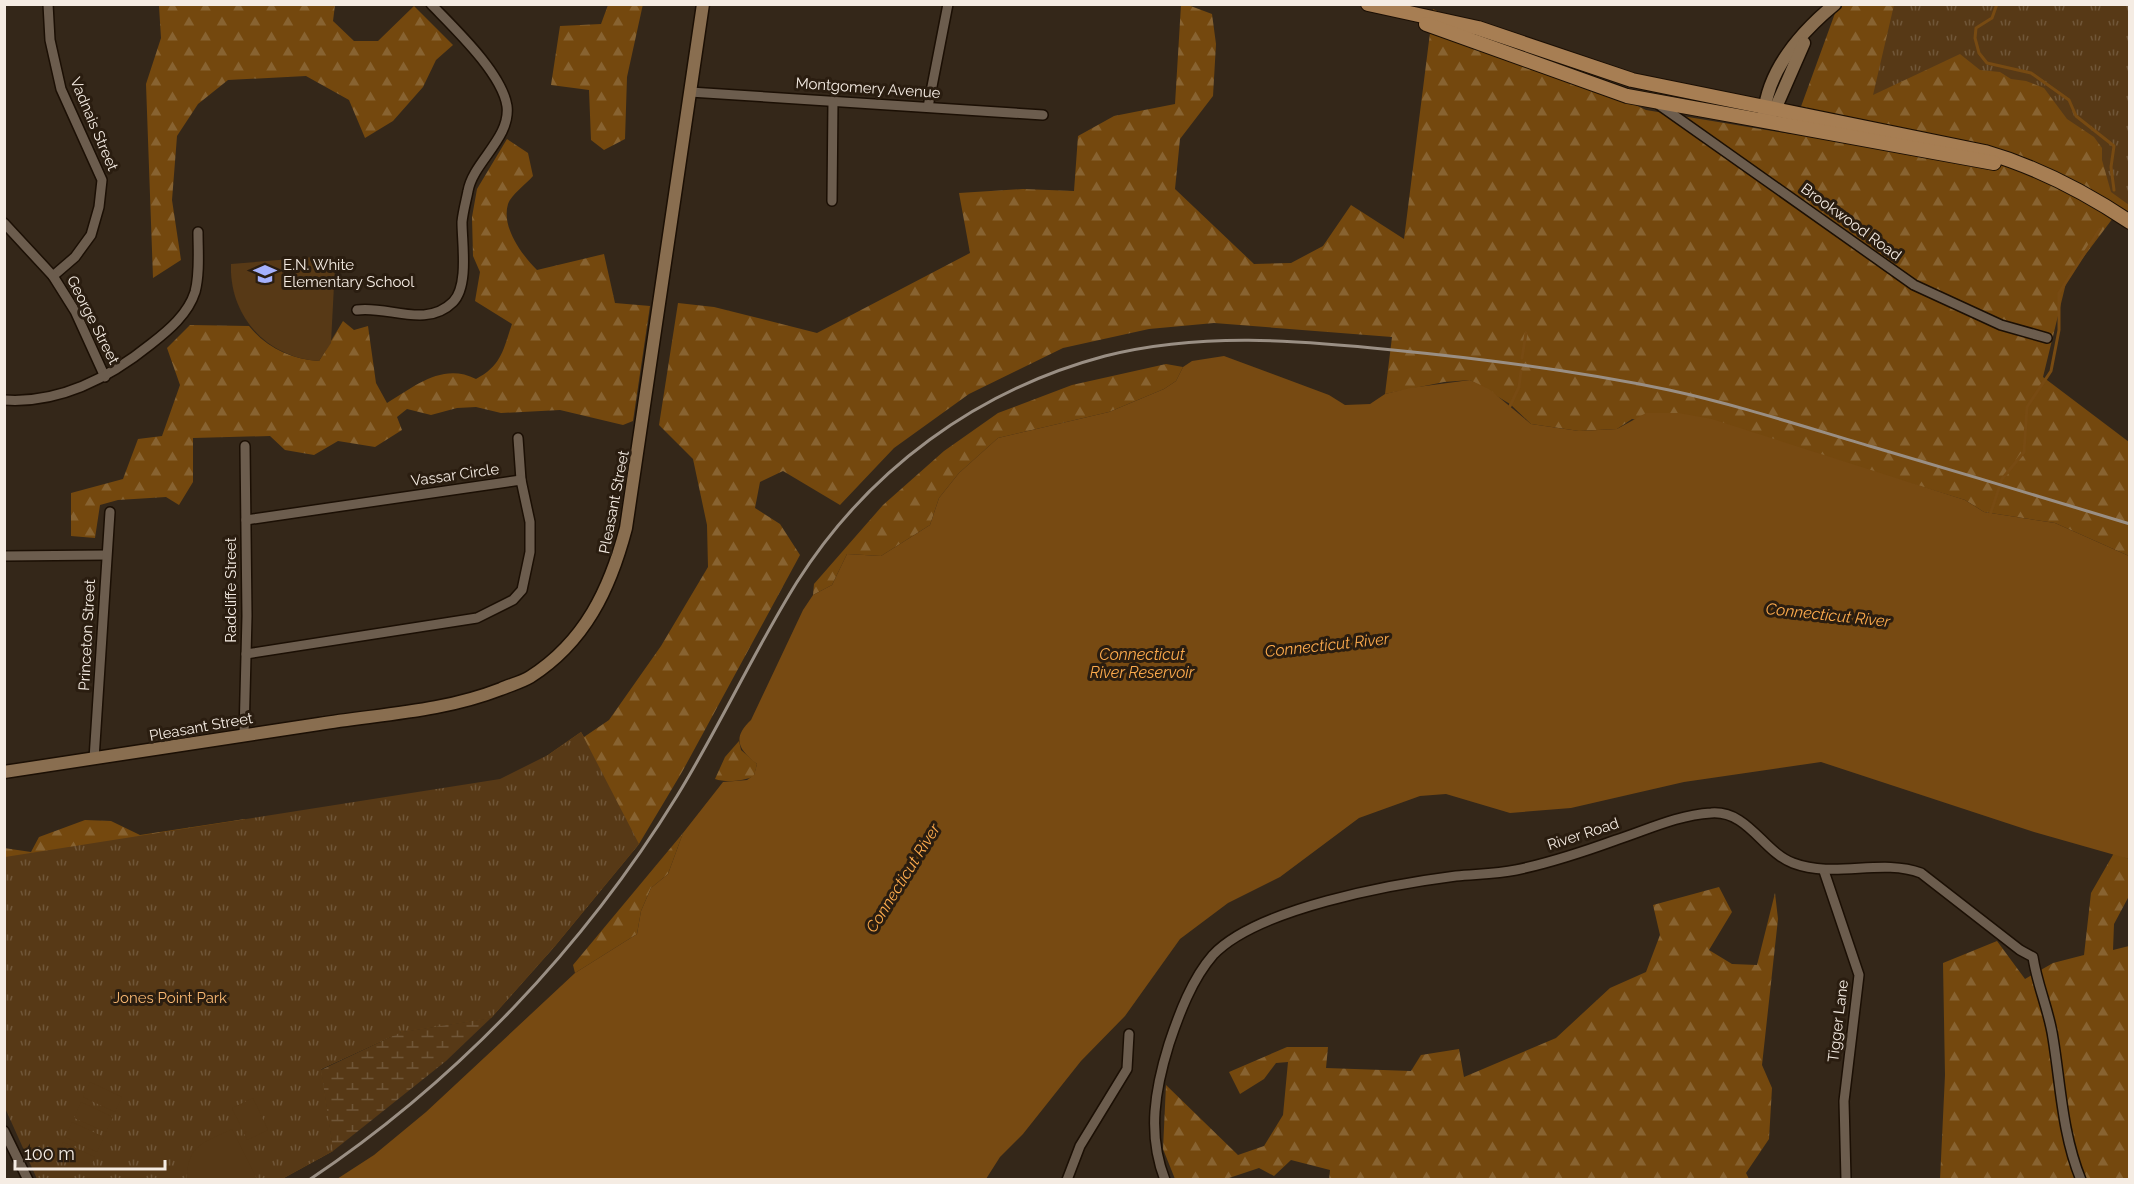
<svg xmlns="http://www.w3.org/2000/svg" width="2134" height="1184" font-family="Raleway,sans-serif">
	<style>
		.forest { fill: url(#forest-firs) }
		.wetland { fill: url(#wetland-marsh) }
		.park { fill: url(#park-tufts) }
		.pitch { fill: #573916 }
		.water { fill: #774a12 }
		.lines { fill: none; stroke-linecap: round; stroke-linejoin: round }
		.stream { stroke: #774a12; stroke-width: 3 }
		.street-casing { stroke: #1b0f04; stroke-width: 12 }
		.secondary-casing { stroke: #1b0f04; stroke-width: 15 }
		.primary-casing { stroke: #1b0f04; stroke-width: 16 }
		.street { stroke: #6c5d4e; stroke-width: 9 }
		.secondary { stroke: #896e50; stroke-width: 12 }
		.primary { stroke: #a77e53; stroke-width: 14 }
		.rail { stroke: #9a8f84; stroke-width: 3 }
		.labels { text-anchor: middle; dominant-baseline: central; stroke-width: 6; stroke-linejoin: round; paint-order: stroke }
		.street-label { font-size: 15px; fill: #f5ece3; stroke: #2a1d10 }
		.poi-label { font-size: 15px; fill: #f5ece3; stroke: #2a1d10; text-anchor: start }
		.park-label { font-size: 15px; fill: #f8b771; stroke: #2a1d10 }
		.water-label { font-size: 16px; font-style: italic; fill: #fdab4d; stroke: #2a1d10 }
	</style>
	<defs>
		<pattern id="forest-firs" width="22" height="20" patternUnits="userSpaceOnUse" patternTransform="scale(1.5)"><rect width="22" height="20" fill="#74480e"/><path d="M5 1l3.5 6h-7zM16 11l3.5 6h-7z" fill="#886331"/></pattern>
		<pattern id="wetland-marsh" width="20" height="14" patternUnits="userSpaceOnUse" patternTransform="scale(1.5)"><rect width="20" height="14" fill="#573916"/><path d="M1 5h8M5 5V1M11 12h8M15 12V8" fill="none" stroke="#705638"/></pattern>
		<pattern id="park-tufts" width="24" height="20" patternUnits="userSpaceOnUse" patternTransform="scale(1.5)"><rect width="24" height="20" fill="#573916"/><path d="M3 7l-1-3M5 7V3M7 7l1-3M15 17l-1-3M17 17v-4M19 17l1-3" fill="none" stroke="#705638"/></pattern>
	</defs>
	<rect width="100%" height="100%" fill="#342719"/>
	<g class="forest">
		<path d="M 643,4 L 627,77 L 625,139 L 604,150 L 591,140 L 589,90 L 551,85 L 560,26 L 601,24 L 608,5 Z"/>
		<path d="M 1181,5 L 1188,5 L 1212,14 L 1216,44 L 1213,96 L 1180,139 L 1175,189 L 1254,264 L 1291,263 L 1323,246 L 1351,205 L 1404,239 L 1433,9 L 1646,110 L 1791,134 L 1838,5 L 2129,5 L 2129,230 L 2113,218 L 2067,279 L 2043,377 L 2129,442 L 2129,556 L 2055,523 L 1984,512 L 1965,500 L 1799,449 L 1632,419 L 1617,429 L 1579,431 L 1531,424 L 1510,404 L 1470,380 L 1444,382 L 1385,394 L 1392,337 L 1214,323 L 1149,329 L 1063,348 L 969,394 L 894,448 L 840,505 L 783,471 L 760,482 L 755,508 L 780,524 L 800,555 L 682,772 L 639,844 L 555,946 L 491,1018 L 401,1032 L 321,1069 L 333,1151 L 282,1179 L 5,1078 L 4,848 L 31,852 L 39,837 L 85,820 L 111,821 L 140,835 L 245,819 L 293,940 L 548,755 L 581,732 L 584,737 L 609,720 L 661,646 L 708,567 L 707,525 L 693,459 L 659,425 L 678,303 L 714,307 L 817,333 L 970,253 L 959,193 L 1023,189 L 1074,191 L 1078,136 L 1114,116 L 1175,104 Z"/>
		<path d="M 159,6 L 335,5 L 333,21 L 354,41 L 378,41 L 414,6 L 453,45 L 436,60 L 423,87 L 393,121 L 365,138 L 349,100 L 306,76 L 228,80 L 198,104 L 177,136 L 172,200 L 181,260 L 153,278 L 146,84 L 161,38 Z"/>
		<path d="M 507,139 L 528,153 L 533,176 C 526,184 511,195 508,204 C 501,227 522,255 537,270 L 604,254 L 615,303 L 650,306 L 633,421 L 623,425 L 560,410 L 501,413 L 476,407 L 457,408 L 431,415 L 407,409 L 397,417 L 402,430 L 375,447 L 338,441 L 314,455 L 285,450 L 270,436 L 193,438 L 193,482 L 179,505 L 166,497 L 118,500 L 100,505 L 95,538 L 71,536 L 71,493 L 123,479 L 138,439 L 162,436 L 180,385 L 167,348 L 190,325 L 249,326 C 267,348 291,359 319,361 L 343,321 L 354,330 L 368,326 L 376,383 L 387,403 C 415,386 443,362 476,379 C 502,365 503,350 512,324 L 475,301 L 480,272 L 473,256 L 472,217 L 477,189 Z"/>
		<path d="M 1166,364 L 1183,367 L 1176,381 L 1164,389 L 1109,412 L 998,438 L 959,473 L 939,498 L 930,525 L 881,556 L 847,554 L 832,585 L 813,595 L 814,584 L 883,505 L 944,451 L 998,413 L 1072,385 Z"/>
		<path d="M 739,741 L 741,750 L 757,764 L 754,776 C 744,781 726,783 715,779 L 725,757 Z"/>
		<path d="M 683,833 L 668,874 L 651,888 L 641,911 L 637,934 L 575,973 L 573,965 Z"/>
		<path d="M 2114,853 L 2129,859 L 2129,896 L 2114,924 L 2113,950 L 2129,946 L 2129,1179 L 1940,1180 L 1945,1075 L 1943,963 L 1997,941 L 2025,979 L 2053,963 L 2084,955 L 2091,893 Z"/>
		<path d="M 1719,887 L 1732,912 L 1709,950 L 1732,964 L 1757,965 L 1775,893 L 1778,919 L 1762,1065 L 1772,1088 L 1769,1139 L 1746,1173 L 1749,1179 L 1329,1180 L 1330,1170 L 1291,1160 L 1274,1176 L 1259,1168 L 1226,1179 L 1175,1179 L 1163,1149 L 1166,1085 L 1238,1155 L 1264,1146 L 1283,1115 L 1288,1062 L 1276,1063 L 1264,1079 L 1240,1094 L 1229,1072 L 1287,1047 L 1328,1047 L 1326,1068 L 1411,1071 L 1421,1055 L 1459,1049 L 1464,1077 L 1556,1038 L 1610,988 L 1646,972 L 1660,935 L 1653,905 Z"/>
	</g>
	<path class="wetland" d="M 491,1018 L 446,1061 L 333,1151 L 321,1070 L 401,1032 Z"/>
	<g class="park">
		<path d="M 1894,5 L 2129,5 L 2129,205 L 2111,192 L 2102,160 L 2102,148 L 2094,137 L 2067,119 L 2044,88 L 2026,81 L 2011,79 L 2000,72 L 1980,70 L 1960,54 L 1873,95 Z"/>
		<path d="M 581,732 L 639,844 L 555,946 L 491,1018 L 401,1032 L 321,1069 L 333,1151 L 282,1179 L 37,1179 L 5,1108 L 5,857 L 500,779 L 548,755 Z"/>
	</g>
	<g class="pitch">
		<path d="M 315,257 L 328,258 L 335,266 L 331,343 L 319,361 C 267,358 229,316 231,264 Z"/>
		<path d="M 90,1082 L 122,1097 L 115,1112 L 83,1097 Z"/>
		<path d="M 253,1098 L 268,1130 L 247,1140 L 232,1108 Z"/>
		<path d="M 81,1102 L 113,1117 L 106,1132 L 74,1118 Z"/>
		<path d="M 72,1122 L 104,1137 L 97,1152 L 65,1137 Z"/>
		<path d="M 232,1129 L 257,1179 L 187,1179 C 187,1144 204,1143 232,1129 Z"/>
		<path d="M 63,1142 L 95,1157 L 88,1172 L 56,1158 Z"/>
	</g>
	<path class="water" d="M 1224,356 L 1329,395 L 1345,405 L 1370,404 L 1385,394 L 1410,388 L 1470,380 L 1489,389 L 1531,424 L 1579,431 L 1617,429 L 1646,413 L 1679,413 L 1712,419 L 1965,500 L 1984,512 L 2055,523 L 2129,556 L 2129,859 L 2034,832 L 1821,762 L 1684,782 L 1571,808 L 1510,813 L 1446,794 L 1420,796 L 1359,818 L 1280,877 L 1228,903 L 1180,939 L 1125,1016 L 1081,1061 L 1023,1134 L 1000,1157 L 986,1179 L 337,1179 L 374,1155 L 426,1112 L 575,973 L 637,934 L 641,911 L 651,888 L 668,874 L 683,833 L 723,782 L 747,780 L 754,775 L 757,764 C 738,749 732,738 751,720 L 803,610 L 813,595 L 832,585 L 847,554 L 881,556 L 930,525 L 939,498 L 959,473 L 998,438 L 1109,412 L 1164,389 L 1176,381 L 1183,367 L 1192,361 Z"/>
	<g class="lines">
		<g class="stream">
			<path d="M 1997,4 L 1992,18 L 1976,28 L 1975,38 L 1979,53 L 1987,63 L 2031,73 L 2069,100 L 2076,116 L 2114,146 L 2111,167 L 2114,190"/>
			<path d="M 1522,358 L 1526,333"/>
			<path d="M 1510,406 L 1519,387 L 1521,371"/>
			<path d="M 1990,515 L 2002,479 L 2024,452 L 2027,407 L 2051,371 L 2059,330 L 2059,293 L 2100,229"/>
		</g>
		<g class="street-casing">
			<g id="street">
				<path d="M 48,4 L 50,40 L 61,89 L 102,180 L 99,207 L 91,235 L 75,257 L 53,276"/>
				<path d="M 690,92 L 1043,115"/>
				<path d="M 1658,104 L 1914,285 L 2001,325 L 2047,338"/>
				<path d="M 928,107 L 948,4"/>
				<path d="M 832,201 L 833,101"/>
				<path d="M 4,223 L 53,276 L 75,311 L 105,377"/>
				<path d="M 357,310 C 387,305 426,329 453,302 C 469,286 462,243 462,222 C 463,212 466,201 468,191 C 473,162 511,138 507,106 C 502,73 454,28 431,4"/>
				<path d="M 4,400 C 60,404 109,378 151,344 C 169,330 188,314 195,292 C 200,273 198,251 198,232"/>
				<path d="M 518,438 L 521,480"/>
				<path d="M 4,556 L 106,555"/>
				<path d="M 246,654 L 477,618 L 513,600 L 522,590 L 530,552 L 530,522 L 521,480 L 246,520"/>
				<path d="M 244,735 L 247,616 L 245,446"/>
				<path d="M 94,759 L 110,512"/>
				<path d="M 1824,871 L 1859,975 L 1844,1101 L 1846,1180"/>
				<path d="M 4,1131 L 28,1180"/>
				<path d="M 1067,1180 L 1080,1146 L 1127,1069 L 1129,1034"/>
				<path d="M 1165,1180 C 1147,1134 1155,1089 1169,1044 C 1179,1014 1192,979 1213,955 C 1257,908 1393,884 1456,876 C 1476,874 1496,874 1516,870 C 1549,863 1583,852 1616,840 C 1647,830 1677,815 1711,813 C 1748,810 1763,852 1793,863 C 1835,879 1881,858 1921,873 L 2020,950 L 2033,957 C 2037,985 2049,1010 2053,1038 C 2061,1087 2062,1133 2081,1180"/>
			</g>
		</g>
		<g class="secondary-casing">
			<g id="secondary">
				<path d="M 1764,114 C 1768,70 1801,32 1835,4"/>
				<path d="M 1768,116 L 1776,107 L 1804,43"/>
				<path d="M 4,772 C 109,757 214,739 319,724 C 381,714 442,712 501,689 C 510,685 522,682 530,677 C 585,642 610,589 626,528 L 703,4"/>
			</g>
		</g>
		<g class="primary-casing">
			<g id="primary">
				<path d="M 1368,4 L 1478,28 L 1632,80 L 1985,152 C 2037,167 2085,192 2130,222"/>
				<path d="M 1426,24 L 1627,96 L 1994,163"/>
			</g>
		</g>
		<use href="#street" class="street"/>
		<use href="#secondary" class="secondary"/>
		<use href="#primary" class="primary"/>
		<path class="rail" d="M 309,1180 C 457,1081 584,947 677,796 C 720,726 754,651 797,582 C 868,470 977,390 1105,356 C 1200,332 1297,340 1393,350 C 1485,359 1578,371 1669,390 C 1738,405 1805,427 1873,447 C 1959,472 2044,498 2130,524"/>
	</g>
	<defs>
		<g id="school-bare" transform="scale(1.8)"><path d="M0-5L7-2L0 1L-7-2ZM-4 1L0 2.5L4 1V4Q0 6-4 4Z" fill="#a5b1fc" stroke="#2a1d10" stroke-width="2.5" paint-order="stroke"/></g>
	</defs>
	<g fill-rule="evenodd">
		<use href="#school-bare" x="265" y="274"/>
	</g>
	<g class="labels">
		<g class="street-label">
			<text transform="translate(868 88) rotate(4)">Montgomery Avenue</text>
			<text transform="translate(94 124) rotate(67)">Vadnais Street</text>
			<text transform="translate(1851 222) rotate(36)">Brookwood Road</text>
			<text transform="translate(93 320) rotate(63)">George Street</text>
			<text transform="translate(455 475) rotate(-8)">Vassar Circle</text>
			<text transform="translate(614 502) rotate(-79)">Pleasant Street</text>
			<text transform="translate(231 590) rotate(-90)">Radcliffe Street</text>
			<text transform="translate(87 635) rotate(-87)">Princeton Street</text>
			<text transform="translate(201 727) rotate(-10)">Pleasant Street</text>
			<text transform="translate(1583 834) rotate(-18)">River Road</text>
			<text transform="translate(1838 1021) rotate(-83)">Tigger Lane</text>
		</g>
		<g class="poi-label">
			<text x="283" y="265">E.N. White<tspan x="283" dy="17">Elementary School</tspan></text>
		</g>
		<g class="park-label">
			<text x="170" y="998">Jones Point Park</text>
		</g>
		<g class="water-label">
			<text transform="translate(1828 615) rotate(6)">Connecticut River</text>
			<text transform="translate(1327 645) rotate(-6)">Connecticut River</text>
			<text x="1142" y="654">Connecticut<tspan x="1142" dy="18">River Reservoir</tspan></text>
			<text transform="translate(903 878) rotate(-58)">Connecticut River</text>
		</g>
	</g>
	<rect width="2134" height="1184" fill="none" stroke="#f5ece3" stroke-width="12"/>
	<path d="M15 1160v9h150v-9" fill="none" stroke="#f5ece3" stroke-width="3"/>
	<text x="24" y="1160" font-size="18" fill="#f5ece3" stroke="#2a1d10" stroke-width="4.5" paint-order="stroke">100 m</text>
</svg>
